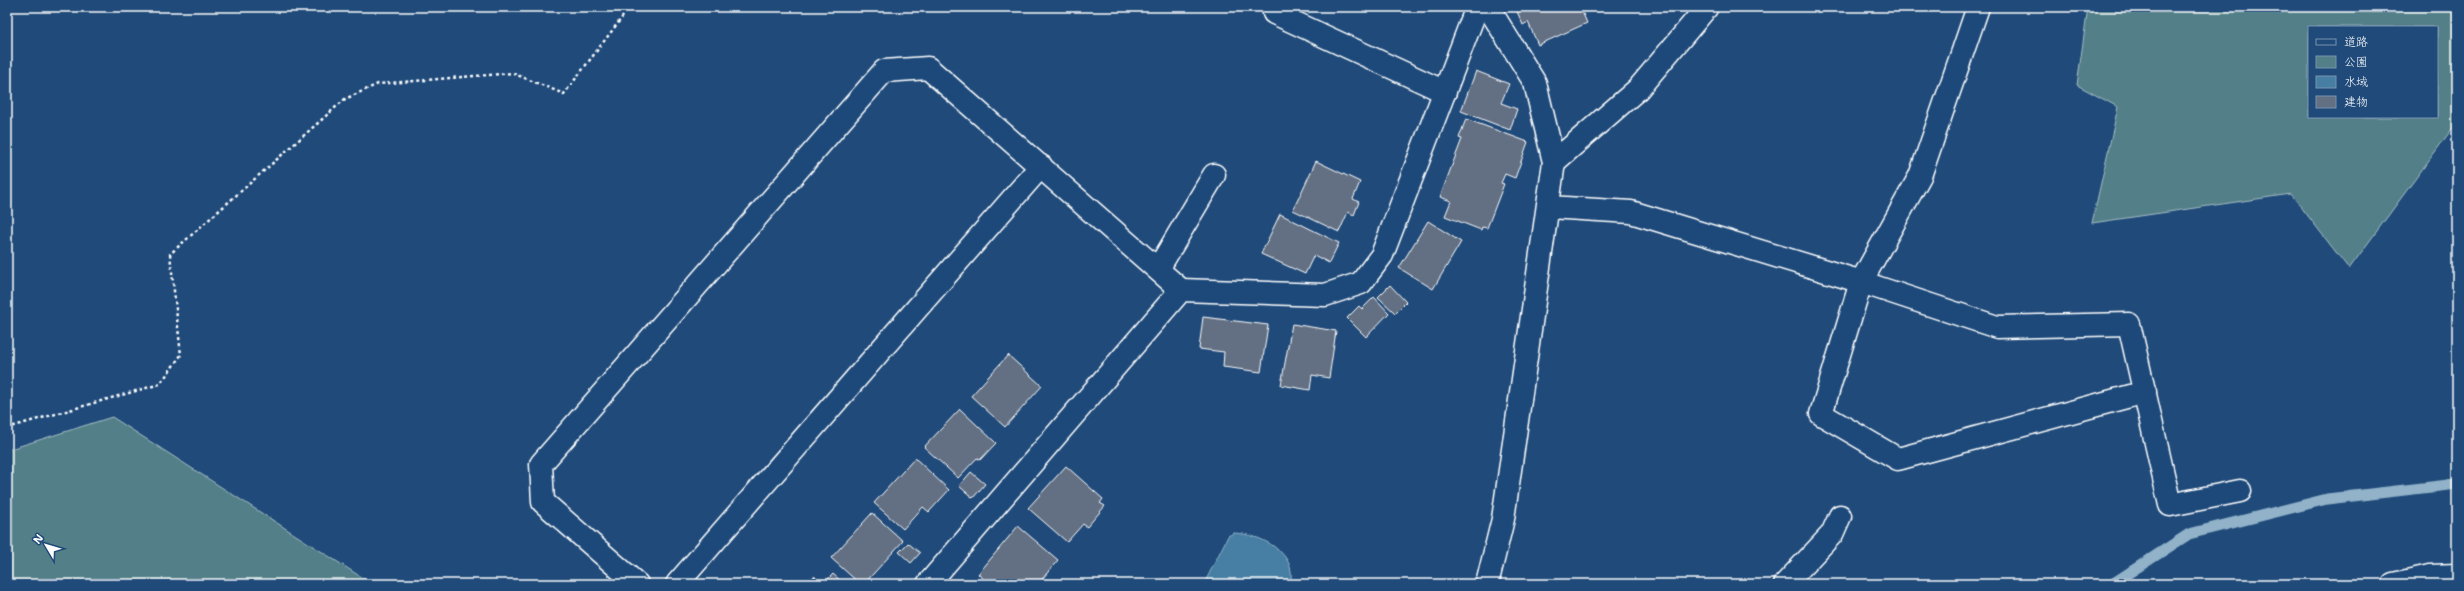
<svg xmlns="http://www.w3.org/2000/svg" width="2464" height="591" font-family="'Shantell Sans','Klee One',sans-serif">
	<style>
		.green { fill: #527f88; stroke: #a8bfc4; fill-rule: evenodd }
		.water { fill: #477ea3; stroke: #91b2c8 }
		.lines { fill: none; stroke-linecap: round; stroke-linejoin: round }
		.stream { stroke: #91b2c8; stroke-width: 11 }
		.building { fill: #636f83; stroke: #fff }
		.minor-casing { stroke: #fff; stroke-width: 25 }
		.path { stroke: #fff; stroke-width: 2.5; stroke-dasharray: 3 3; stroke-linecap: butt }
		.minor { stroke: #1f4a7a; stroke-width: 22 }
	</style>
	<rect width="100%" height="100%" fill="#1f4a7a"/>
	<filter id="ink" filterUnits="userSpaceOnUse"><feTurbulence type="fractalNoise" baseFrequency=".025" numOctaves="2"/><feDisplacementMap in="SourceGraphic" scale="8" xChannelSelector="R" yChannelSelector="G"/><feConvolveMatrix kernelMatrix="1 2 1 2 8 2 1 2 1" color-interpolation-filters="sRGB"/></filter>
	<g filter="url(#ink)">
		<g class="green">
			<path d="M 2088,7 L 2457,7 L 2457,122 L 2349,269 L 2291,194 L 2092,223 L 2118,107 L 2077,85 ZM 2309,27 L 2437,27 L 2437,117 L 2309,117 Z"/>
			<path d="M 112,417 L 372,584 L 7,584 L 7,450 Z"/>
		</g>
		<path class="water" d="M 1234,533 C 1260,534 1299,553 1290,584 L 1204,584 L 1228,536 Z"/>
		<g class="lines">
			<path class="stream" d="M 2112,584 L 2189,534 L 2327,499 L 2457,484"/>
		</g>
		<g class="building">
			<path d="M 1515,7 L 1580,7 L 1587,23 L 1538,45 L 1528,22 L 1523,25 Z"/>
			<path d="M 1476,71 L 1509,84 L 1501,103 L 1517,109 L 1510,130 L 1461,111 Z"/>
			<path d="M 1466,119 L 1528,142 L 1515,178 L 1505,174 L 1501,183 L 1504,184 L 1487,228 L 1482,227 L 1481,230 L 1445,216 L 1451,201 L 1440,197 L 1462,139 L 1459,138 Z"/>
			<path d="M 1316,161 L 1360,182 L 1353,199 L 1359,202 L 1354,215 L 1348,212 L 1339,232 L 1293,210 Z"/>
			<path d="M 1280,214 L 1339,243 L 1329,263 L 1314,255 L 1305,274 L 1261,254 Z"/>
			<path d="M 1428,221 L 1461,242 L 1433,289 L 1399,268 Z"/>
			<path d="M 1390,285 L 1406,302 L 1395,313 L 1378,297 Z"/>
			<path d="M 1374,297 L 1389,313 L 1366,337 L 1347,318 L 1359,306 L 1362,309 Z"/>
			<path d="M 1203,317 L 1268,325 L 1261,372 L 1223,367 L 1224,352 L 1199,349 Z"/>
			<path d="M 1292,324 L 1336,331 L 1329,378 L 1312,375 L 1310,390 L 1281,385 Z"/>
			<path d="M 1008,355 L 1042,386 L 1005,427 L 971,396 Z"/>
			<path d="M 960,409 L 996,443 L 980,460 L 977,458 L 958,478 L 924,447 Z"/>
			<path d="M 915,458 L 949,490 L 929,512 L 923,507 L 903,529 L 874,503 Z"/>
			<path d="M 1066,466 L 1103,499 L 1100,503 L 1105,506 L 1087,527 L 1083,524 L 1067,542 L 1028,508 Z"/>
			<path d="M 971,472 L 985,484 L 973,498 L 959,486 Z"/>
			<path d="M 872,513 L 903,541 L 864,584 L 860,584 L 831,558 Z"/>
			<path d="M 1018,526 L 1058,560 L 1038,584 L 990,584 L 978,574 Z"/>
			<path d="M 908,543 L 920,553 L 911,563 L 899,552 Z"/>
			<path d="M 833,574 L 844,584 L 807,584 L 814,576 L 823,584 Z"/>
		</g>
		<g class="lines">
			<g class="minor-casing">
				<g id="minor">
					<path d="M 1978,7 L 1920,176 L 1861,282 L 1821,414 L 1898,459 L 2145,392"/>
					<path d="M 1274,13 L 1445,92"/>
					<path d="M 1554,162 L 1638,89 L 1707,7"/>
					<path d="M 1549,207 L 1631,212 L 1852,279 L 1997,327 L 2129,324 L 2170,505 L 2240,491"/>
					<path d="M 1158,269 L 1214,175"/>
					<path d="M 637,584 L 543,502 L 541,464 L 884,71 L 928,68 L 1181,290"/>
					<path d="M 677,584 L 1041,166"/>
					<path d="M 928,584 L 1181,290 L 1325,295 L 1361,283 L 1382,255 L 1477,7"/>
					<path d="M 1487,584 L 1503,519 L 1554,162 L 1535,83 L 1488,7"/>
					<path d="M 1785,584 L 1832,534 L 1840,516"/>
					<path d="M 2393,584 L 2430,576 L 2457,575"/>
				</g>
			</g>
			<path class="path" d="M 7,428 L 160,384 L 181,355 L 170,254 L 345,99 L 378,84 L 512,73 L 564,94 L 630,7"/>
			<use href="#minor" class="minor"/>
		</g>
	</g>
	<rect width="2464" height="591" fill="none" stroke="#1f4a7a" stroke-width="24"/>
	<rect x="12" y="12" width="2440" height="567" fill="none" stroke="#fff" stroke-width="1.5" filter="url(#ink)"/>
	<rect x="2308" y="26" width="130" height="92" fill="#1f4a7a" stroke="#7992af"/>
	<rect x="2316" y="39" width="20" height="6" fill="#1f4a7a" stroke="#7992af"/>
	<text x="2344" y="46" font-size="12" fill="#ffffff">道路</text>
	<rect x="2316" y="56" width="20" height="12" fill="#527f88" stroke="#7992af"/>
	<text x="2344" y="66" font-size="12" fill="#ffffff">公園</text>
	<rect x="2316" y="76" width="20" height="12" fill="#477ea3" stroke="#7992af"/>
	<text x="2344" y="86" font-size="12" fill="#ffffff">水域</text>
	<rect x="2316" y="96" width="20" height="12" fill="#636f83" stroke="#7992af"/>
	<text x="2344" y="106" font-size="12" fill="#ffffff">建物</text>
	<g transform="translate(46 545) rotate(308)" stroke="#1f4a7a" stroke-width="3" paint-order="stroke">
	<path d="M0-3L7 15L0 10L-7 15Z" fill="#ffffff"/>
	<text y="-6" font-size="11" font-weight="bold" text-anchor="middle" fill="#ffffff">N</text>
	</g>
</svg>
